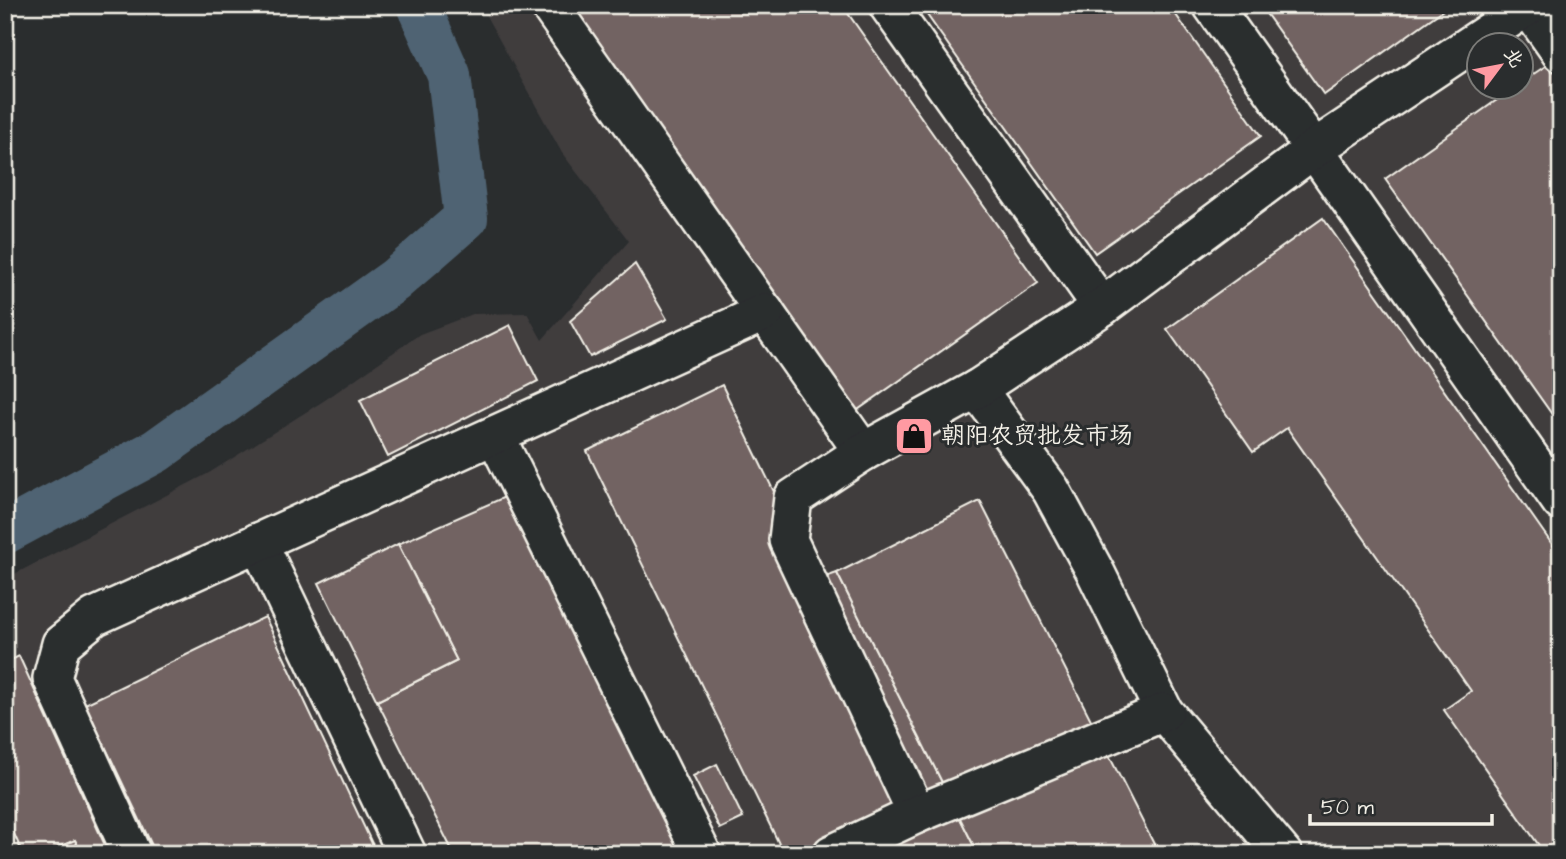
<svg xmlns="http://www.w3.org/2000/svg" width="1566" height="859" font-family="'Architects Daughter','LXGW WenKai TC',sans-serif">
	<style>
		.built { fill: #403d3e; fill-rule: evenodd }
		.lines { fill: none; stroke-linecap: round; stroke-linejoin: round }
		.river { stroke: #506473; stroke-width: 44 }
		.building { fill: #726362; stroke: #f4f1e8; stroke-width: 2 }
		.minor-casing { stroke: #f4f1e8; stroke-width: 42 }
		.minor { stroke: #2a2d2e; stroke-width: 37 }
		.labels { text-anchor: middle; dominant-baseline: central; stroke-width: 6; stroke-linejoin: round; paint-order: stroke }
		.poi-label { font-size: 24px; fill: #f4f1e8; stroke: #2a2d2e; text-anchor: start }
	</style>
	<rect width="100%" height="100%" fill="#2a2d2e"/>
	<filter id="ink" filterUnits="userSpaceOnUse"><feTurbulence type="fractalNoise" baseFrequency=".0143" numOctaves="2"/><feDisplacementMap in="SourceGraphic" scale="14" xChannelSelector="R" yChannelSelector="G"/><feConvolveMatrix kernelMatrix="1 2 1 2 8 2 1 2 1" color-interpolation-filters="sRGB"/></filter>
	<g filter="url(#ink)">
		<path class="built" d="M 480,5 L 1561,5 L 1561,854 L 5,854 L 5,579 L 209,473 L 325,400 L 420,334 L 473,314 L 527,313 L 542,340 L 629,241 L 562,153 ZM 1478,46 L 1520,46 L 1520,88 L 1478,88 Z"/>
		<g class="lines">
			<path class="river" d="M 5,532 L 156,451 L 395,280 L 466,218 L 449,75 L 418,5"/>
		</g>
		<g class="building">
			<path d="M 564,5 L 842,5 L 1038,283 L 852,414 Z"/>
			<path d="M 920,5 L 1169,5 L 1261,136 L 1095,253 Z"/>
			<path d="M 1260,5 L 1450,5 L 1324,95 Z"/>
			<path d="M 1550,63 L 1561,78 L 1561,427 L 1385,179 L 1514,88 L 1520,88 L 1520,83 Z"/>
			<path d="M 1323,218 L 1561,557 L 1561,854 L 1545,854 L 1444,710 L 1471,691 L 1287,428 L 1253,452 L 1167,329 Z"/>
			<path d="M 635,264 L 667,319 L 590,357 L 570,321 Z"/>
			<path d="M 510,325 L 538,381 L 388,457 L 360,400 Z"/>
			<path d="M 722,385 L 817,580 L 837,573 L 978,854 L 784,854 L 587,451 Z"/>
			<path d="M 507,496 L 683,854 L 454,854 L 377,701 L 457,661 L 398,544 Z"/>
			<path d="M 980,501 L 1159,854 L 978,854 L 837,573 Z"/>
			<path d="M 398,544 L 457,661 L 377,701 L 319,583 Z"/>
			<path d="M 265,617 L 377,854 L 156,854 L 85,704 Z"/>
			<path d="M 19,656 L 109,854 L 81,854 L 75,840 L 43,854 L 23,854 L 5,814 L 5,663 Z"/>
			<path d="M 717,764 L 743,818 L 720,829 L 693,776 Z"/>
			<path d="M 75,840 L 81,854 L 43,854 Z"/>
		</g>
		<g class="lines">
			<g class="minor-casing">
				<g id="minor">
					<path d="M 549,5 L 863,452"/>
					<path d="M 888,5 L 1102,307"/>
					<path d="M 1212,5 L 1314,149 L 1561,502"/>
					<path d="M 1527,5 L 1561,53"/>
					<path d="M 977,389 L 1051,490 L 1096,573 L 1164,712 L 1283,854"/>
					<path d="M 495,435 L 702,854"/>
					<path d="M 258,542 L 407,854"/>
					<path d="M 917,814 L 788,540 L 793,498 L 863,452 L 977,389 L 1102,307 L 1314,149 L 1530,5"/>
					<path d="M 132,854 L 52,678 L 61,644 L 94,617 L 765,312"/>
					<path d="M 832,854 L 917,814 L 1164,712"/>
				</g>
			</g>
			<use href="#minor" class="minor"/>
		</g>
	</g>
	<defs>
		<g id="shop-square" transform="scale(2.0125)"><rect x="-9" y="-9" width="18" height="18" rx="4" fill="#ff9aa2" stroke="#2a2d2e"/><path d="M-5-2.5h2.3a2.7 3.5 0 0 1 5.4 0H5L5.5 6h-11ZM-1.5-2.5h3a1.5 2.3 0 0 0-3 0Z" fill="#111"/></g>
	</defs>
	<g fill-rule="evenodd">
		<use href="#shop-square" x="914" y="436"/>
	</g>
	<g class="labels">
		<g class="poi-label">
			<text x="941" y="436">朝阳农贸批发市场</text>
		</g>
	</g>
	<rect width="1566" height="859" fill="none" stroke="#2a2d2e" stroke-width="28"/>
	<rect x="14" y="14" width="1538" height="831" fill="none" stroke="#f4f1e8" stroke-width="2.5" filter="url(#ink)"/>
	<g transform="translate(1500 66) rotate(58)"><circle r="33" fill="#2a2d2e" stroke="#7b7b78" stroke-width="2"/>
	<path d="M0-5L12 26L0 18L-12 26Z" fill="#ff9aa2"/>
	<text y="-10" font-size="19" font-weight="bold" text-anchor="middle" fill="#f4f1e8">北</text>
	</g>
	<path d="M1310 814v10h182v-10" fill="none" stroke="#f4f1e8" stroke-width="3.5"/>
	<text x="1321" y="814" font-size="21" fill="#f4f1e8" stroke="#2a2d2e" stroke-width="5" paint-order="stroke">50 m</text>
</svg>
